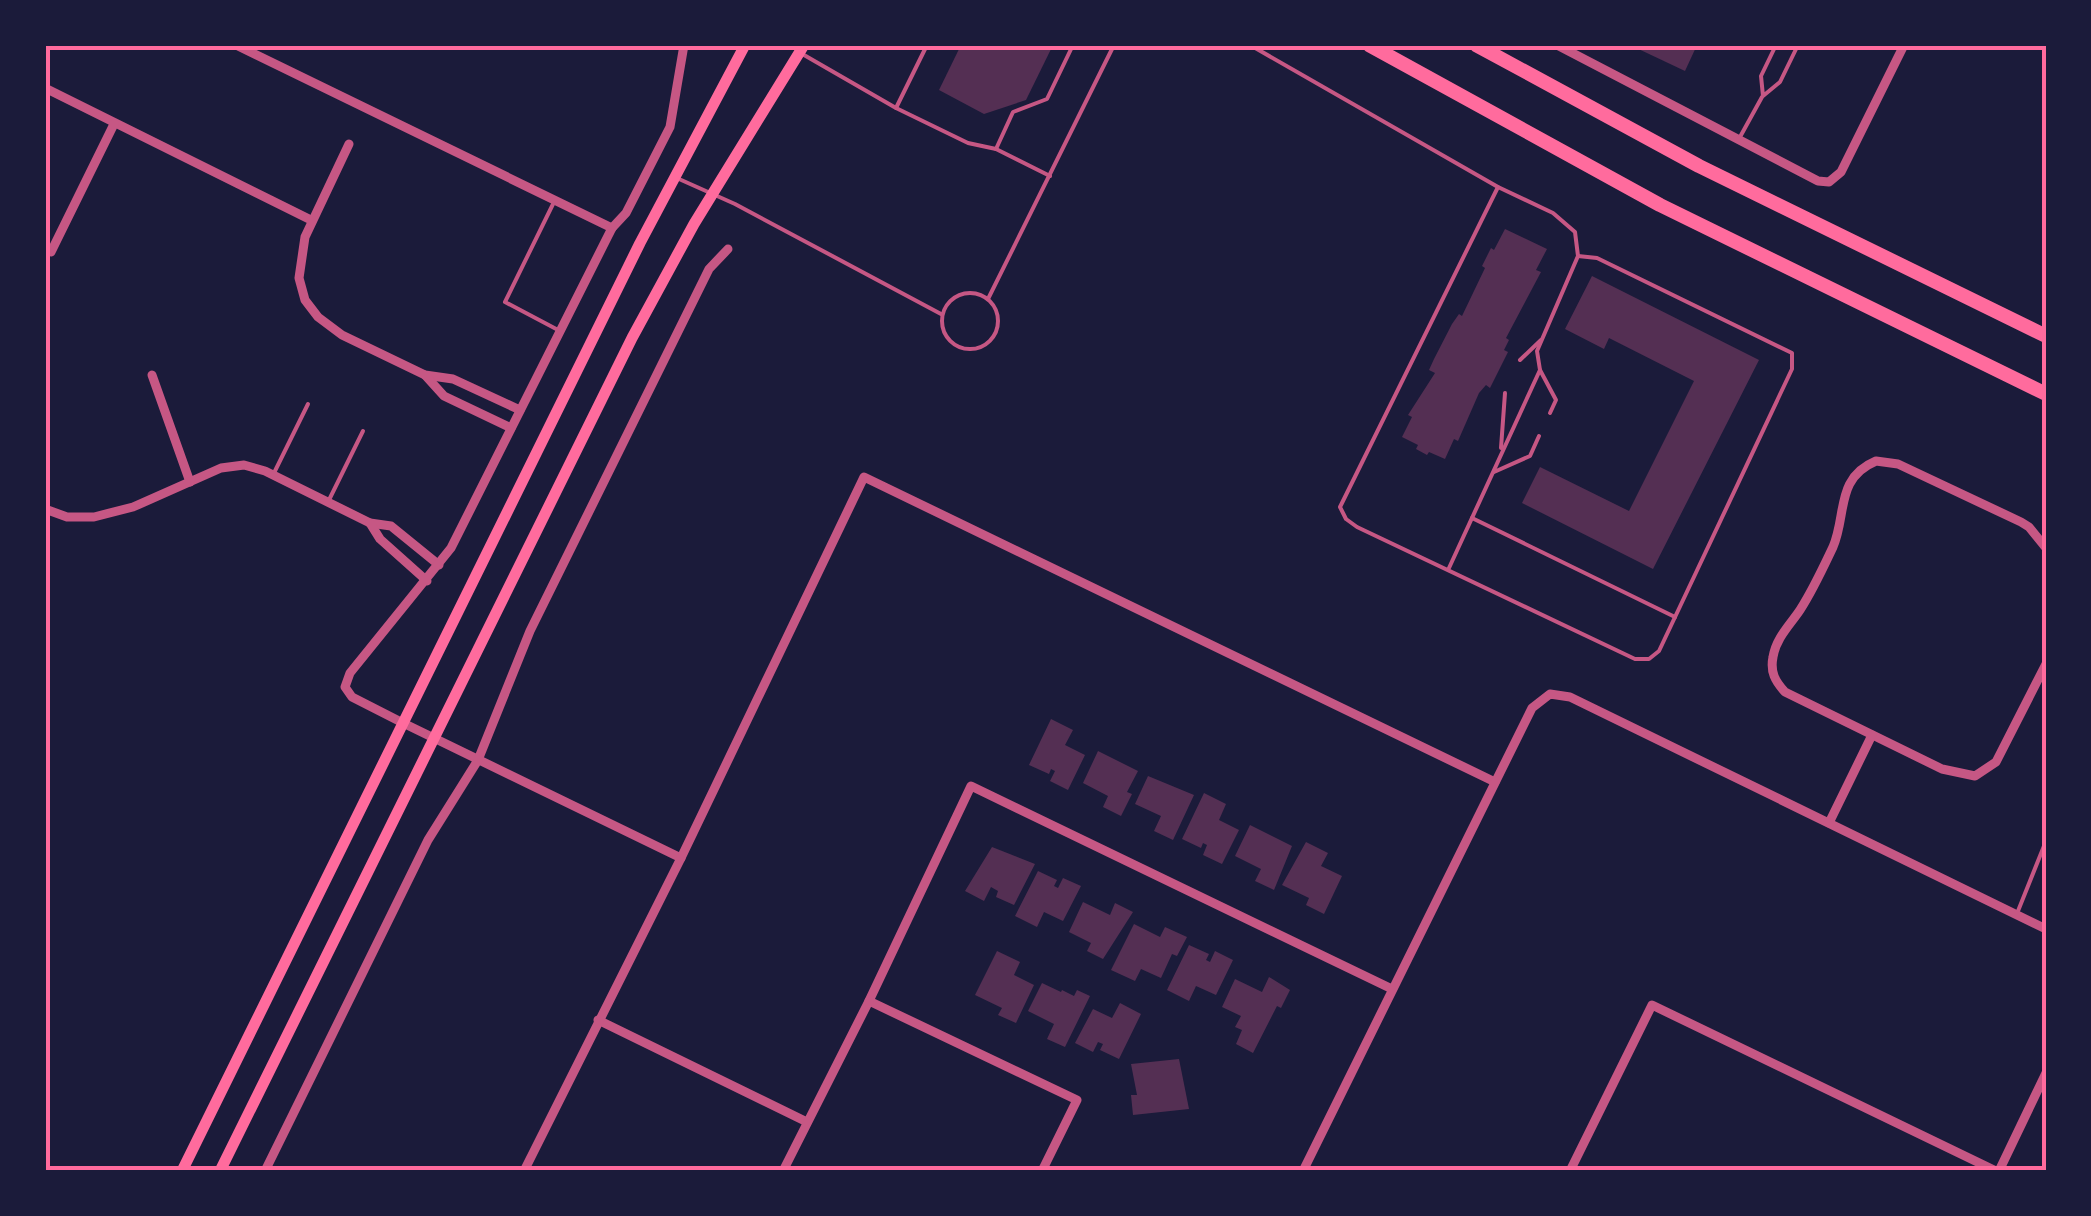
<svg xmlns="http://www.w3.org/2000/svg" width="2091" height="1216" font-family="Helvetica,sans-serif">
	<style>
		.building { fill: #542f53 }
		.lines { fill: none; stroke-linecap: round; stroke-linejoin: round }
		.service { stroke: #c65784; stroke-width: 4 }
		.minor { stroke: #c65784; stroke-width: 9 }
		.secondary { stroke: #ff6b9d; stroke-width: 11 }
		.primary { stroke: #ff6b9d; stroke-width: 14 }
		.neatline { fill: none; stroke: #ff6b9d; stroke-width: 4 }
	</style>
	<rect width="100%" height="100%" fill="#1b1b3a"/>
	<g class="building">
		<path d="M 961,45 L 1053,45 L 1026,100 L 984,114 L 939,90 Z"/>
		<path d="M 1630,45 L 1697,45 L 1685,71 Z"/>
		<path d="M 1505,229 L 1547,249 L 1536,270 L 1541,272 L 1506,338 L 1509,340 L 1504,350 L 1508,352 L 1490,388 L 1486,385 L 1479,393 L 1458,441 L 1454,439 L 1445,459 L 1429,452 L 1427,455 L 1416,449 L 1418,445 L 1402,437 L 1412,417 L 1408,415 L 1435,373 L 1429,370 L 1434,359 L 1452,324 L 1459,314 L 1462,316 L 1485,268 L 1482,266 L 1491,248 L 1494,250 Z"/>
		<path d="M 1592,276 L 1759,360 L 1653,569 L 1522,503 L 1540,467 L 1629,511 L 1694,381 L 1609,338 L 1604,349 L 1565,329 Z"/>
		<path d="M 1051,719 L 1073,730 L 1065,745 L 1085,755 L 1068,790 L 1050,781 L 1055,771 L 1051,769 L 1049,774 L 1029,765 Z"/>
		<path d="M 1098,751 L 1138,771 L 1127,792 L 1132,794 L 1121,816 L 1103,807 L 1108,796 L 1083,783 Z"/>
		<path d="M 1148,776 L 1194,795 L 1173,840 L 1154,831 L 1161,816 L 1135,804 Z"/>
		<path d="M 1204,793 L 1226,804 L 1219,820 L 1239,830 L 1222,864 L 1203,855 L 1207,845 L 1203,843 L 1201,848 L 1182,839 Z"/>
		<path d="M 1250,825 L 1292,846 L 1274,890 L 1255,881 L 1261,869 L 1235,856 Z"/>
		<path d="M 1306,842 L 1328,853 L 1321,866 L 1342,876 L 1324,914 L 1306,905 L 1309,898 L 1282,885 Z"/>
		<path d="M 992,847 L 1035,864 L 1014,905 L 996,897 L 998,891 L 991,887 L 984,901 L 965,891 Z"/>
		<path d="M 1038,871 L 1057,880 L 1054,886 L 1058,888 L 1063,878 L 1081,886 L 1063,921 L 1044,912 L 1037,927 L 1015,916 Z"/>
		<path d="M 1083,902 L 1110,915 L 1115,903 L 1133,912 L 1103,959 L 1087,951 L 1091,943 L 1069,932 Z"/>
		<path d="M 1134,924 L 1160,937 L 1165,927 L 1187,937 L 1177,956 L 1172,954 L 1161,978 L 1141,969 L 1135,981 L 1111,970 Z"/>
		<path d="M 1189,945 L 1209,954 L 1206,960 L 1210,962 L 1215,951 L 1233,960 L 1216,995 L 1196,986 L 1189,1001 L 1167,990 Z"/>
		<path d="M 997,951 L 1020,962 L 1014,975 L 1034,985 L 1016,1023 L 998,1015 L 1002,1008 L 975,995 Z"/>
		<path d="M 1269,977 L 1290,990 L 1281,1008 L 1277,1006 L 1253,1053 L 1236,1044 L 1242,1030 L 1235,1027 L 1241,1016 L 1222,1007 L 1235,979 L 1262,992 Z"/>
		<path d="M 1042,983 L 1061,992 L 1062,990 L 1074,996 L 1077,990 L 1090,996 L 1065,1047 L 1047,1039 L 1054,1024 L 1028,1011 Z"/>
		<path d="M 1120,1003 L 1141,1014 L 1119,1059 L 1100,1050 L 1103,1044 L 1098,1042 L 1093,1052 L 1075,1043 L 1093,1009 L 1112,1018 Z"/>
		<path d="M 1179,1059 L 1189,1109 L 1133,1115 L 1131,1095 L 1137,1095 L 1131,1064 Z"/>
	</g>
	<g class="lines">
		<g class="service">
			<path d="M 1250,45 L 1498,187 L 1553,213 L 1575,232 L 1578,256 L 1537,351 L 1540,370 L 1449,568"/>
			<path d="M 1776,45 L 1761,76 L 1763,96 L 1780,82 L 1798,45"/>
			<path d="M 804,55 L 896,108 L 968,143 L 996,149 L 1050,176"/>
			<path d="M 896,108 L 927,45"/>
			<path d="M 1740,137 L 1762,97"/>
			<path d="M 996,149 L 1013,112 L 1047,99 L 1073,45"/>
			<path d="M 679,179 L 735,204 L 941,314"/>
			<path d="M 1498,187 L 1340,507 L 1346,519 L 1357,527 L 1635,659 L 1649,659 L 1659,651 L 1792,369 L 1792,353 L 1597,258 L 1578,256"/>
			<path d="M 555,200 L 505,302 L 560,331"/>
			<circle cx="970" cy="321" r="28"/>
			<path d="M 988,299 L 1114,45"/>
			<path d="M 1520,360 L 1541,340"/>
			<path d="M 1540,370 L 1556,400 L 1550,413"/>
			<path d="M 1501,448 L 1505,393"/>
			<path d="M 1494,472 L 1530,456 L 1539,436"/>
			<path d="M 273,475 L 308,404"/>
			<path d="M 328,502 L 363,431"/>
			<path d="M 1472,518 L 1675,617"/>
			<path d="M 2018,911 L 2046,841"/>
		</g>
		<g class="minor">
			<path d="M 236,45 L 612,228"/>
			<path d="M 1557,45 L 1818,181 L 1829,182 L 1841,172 L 1904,45"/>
			<path d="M 45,88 L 311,220"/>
			<path d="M 349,144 L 305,237 L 299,278 L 305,300 L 318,317 L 342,335 L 425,375 L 453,379 L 520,410"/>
			<path d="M 51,252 L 114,124"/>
			<path d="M 152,375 L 190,482"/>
			<path d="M 425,375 L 444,396 L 511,428"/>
			<path d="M 45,509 L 67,517 L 94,517 L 133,507 L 221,468 L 244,465 L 265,471 L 370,523 L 391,526 L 439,565"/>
			<path d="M 370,523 L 380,539 L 427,581"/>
			<path d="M 2046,548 L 2029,527 L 2021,522 L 1898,464 L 1876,461 C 1835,478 1847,515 1833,547 C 1823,568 1813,590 1800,610 C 1790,625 1776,638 1773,657 C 1770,672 1775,681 1785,692 L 1942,769 L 1975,776 L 1996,762 L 2046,664"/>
			<path d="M 1829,823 L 1872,735"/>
			<path d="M 681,858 L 403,723 L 352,697 L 345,687 L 350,673 L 451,548 L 612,228 L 626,213 L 670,127 L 684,45"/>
			<path d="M 869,1001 L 1077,1100 L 1042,1171"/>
			<path d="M 598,1020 L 807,1122"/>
			<path d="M 265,1171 L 428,840 L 478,760 L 530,631 L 709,269 L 728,249"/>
			<path d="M 524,1171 L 681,858 L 864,477 L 1495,782"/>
			<path d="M 783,1171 L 869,1001 L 971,786 L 1392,989"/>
			<path d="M 1303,1171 L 1532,708 L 1550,694 L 1570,697 L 2046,929"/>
			<path d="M 1570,1171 L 1652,1005 L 1996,1171"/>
			<path d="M 1999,1171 L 2046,1073"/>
		</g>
		<g class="secondary">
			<path d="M 182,1171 L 640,243 L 745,45"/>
			<path d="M 220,1171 L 632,338 L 694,224 L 804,45"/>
		</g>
		<g class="primary">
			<path d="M 1369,45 L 1660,205 L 2046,394"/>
			<path d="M 1476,45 L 1699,166 L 2046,336"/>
		</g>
	</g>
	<rect width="2091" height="1216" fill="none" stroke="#1b1b3a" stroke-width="95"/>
	<rect x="48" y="48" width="1996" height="1120" class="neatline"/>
</svg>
